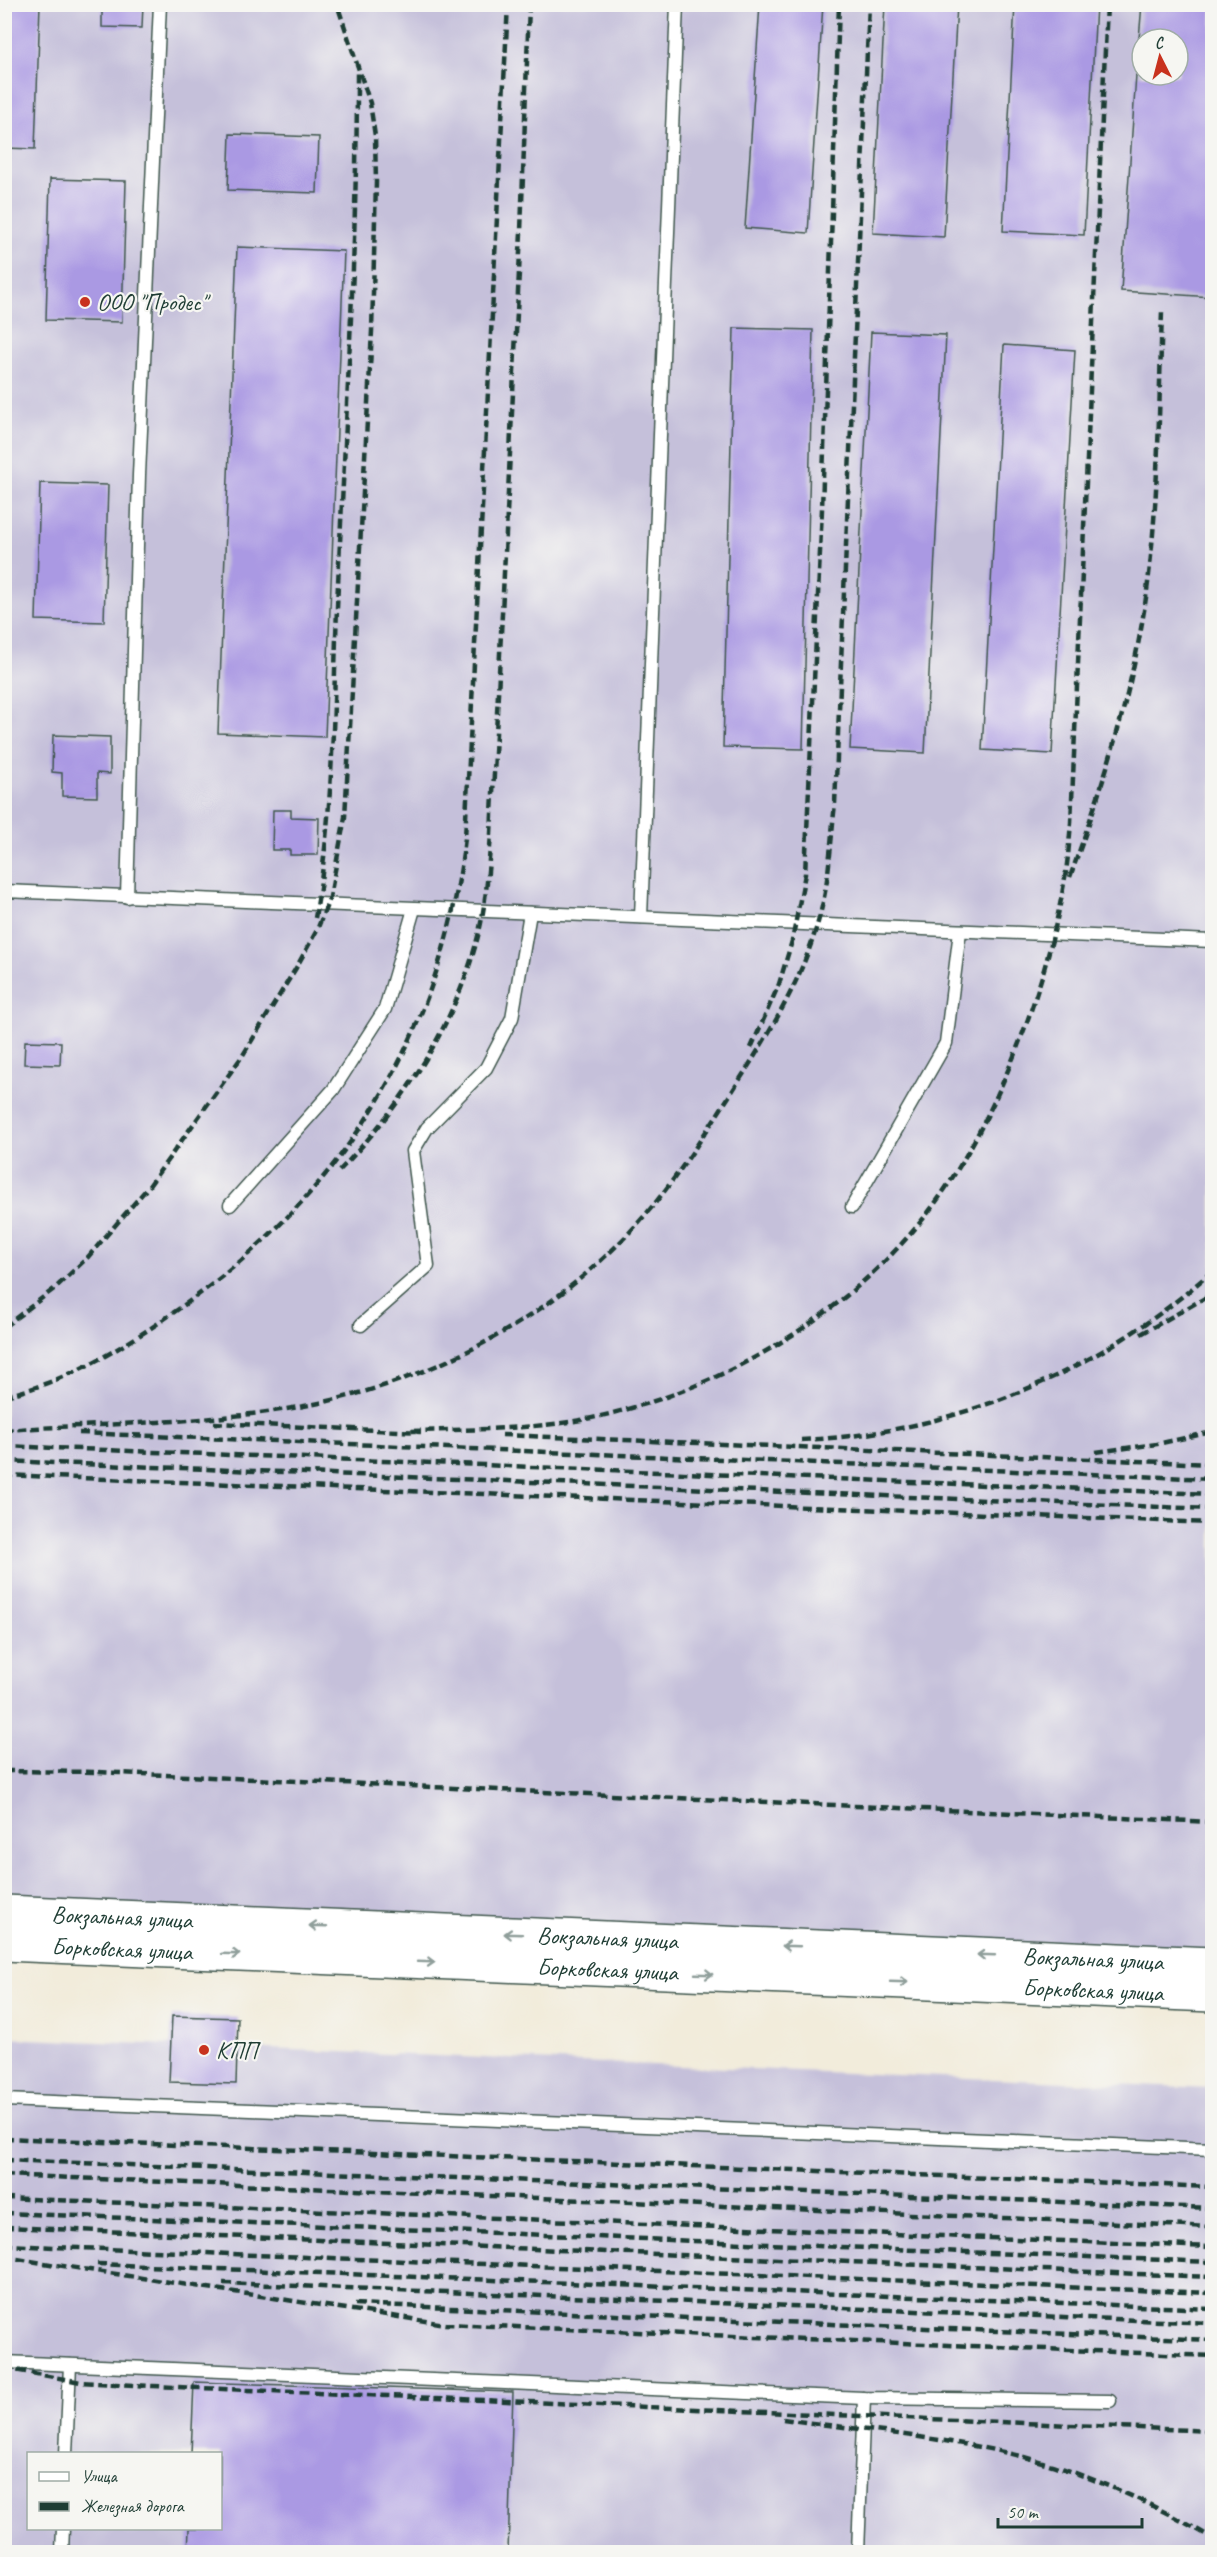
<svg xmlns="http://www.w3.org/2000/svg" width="1217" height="2557" font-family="Caveat,sans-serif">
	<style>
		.industrial { fill: #c5c0da; fill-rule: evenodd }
		.building { fill: #aa99e3 }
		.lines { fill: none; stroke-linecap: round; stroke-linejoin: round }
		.service-casing { stroke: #3f574d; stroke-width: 15 }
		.secondary-casing { stroke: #3f574d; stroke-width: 36 }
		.service { stroke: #fff; stroke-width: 12 }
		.secondary { stroke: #fff; stroke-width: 33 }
		.rail { stroke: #1f3d34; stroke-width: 4.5; stroke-dasharray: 9 4.5; stroke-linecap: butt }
		.oneway { stroke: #8f9e9a }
		.poi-dot { fill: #c8321e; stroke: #f6f6f2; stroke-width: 2 }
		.labels { text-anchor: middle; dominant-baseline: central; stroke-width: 4.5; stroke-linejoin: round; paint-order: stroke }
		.poi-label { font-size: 24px; fill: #1f3d34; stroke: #f6f6f2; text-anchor: start }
		.street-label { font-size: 24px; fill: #1f3d34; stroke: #f6f6f2 }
	</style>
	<rect width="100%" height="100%" fill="#f6f6f2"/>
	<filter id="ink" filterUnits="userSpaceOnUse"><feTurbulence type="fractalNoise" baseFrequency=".0167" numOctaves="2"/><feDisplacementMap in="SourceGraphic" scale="12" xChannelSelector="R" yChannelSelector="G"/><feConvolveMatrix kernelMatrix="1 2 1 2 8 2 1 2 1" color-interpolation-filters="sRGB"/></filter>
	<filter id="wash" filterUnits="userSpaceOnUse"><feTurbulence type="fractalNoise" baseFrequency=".008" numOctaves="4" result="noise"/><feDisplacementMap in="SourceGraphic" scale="24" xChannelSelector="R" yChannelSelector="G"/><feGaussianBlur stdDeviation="1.35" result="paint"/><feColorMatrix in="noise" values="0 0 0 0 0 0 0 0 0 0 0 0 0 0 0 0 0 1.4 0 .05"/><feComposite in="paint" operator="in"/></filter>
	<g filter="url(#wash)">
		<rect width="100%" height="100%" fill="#f2ecdb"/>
		<g class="industrial">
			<path d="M 5,5 L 1212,5 L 1212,1958 L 5,1905 ZM 1142,39 L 1178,39 L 1178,75 L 1142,75 Z"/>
			<path d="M 4,2038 L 1212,2088 L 1212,2552 L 5,2552 ZM 28,2454 L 220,2454 L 220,2528 L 28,2528 Z"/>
		</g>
		<g id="blocks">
			<g class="building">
				<path d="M 4,4 L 40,4 L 35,149 L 4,148 Z"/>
				<path d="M 102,4 L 143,4 L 142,28 L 102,27 Z"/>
				<path d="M 760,4 L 823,4 L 808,233 L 745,228 Z"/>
				<path d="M 885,4 L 957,4 L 944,237 L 873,233 Z"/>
				<path d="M 1015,4 L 1096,4 L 1084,235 L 1003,231 Z"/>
				<path d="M 1142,4 L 1212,4 L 1212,297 L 1121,291 L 1136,75 L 1178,75 L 1178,39 L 1139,39 Z"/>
				<path d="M 230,134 L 319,137 L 317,193 L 228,190 Z"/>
				<path d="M 50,179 L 126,181 L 122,322 L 46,320 Z"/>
				<path d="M 237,247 L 344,251 L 325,737 L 218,733 Z"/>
				<path d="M 734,328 L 813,330 L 803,749 L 723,747 Z"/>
				<path d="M 871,332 L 946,335 L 925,753 L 850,749 Z"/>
				<path d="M 1004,345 L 1075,350 L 1052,754 L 982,750 Z"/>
				<path d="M 40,483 L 108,485 L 104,622 L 36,620 Z"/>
				<path d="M 53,735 L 110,737 L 110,774 L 97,773 L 97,797 L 62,796 L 62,773 L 52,772 Z"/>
				<path d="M 273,810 L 291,810 L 291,817 L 319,818 L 318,855 L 290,855 L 290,850 L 272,850 Z"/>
				<path d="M 25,1041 L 61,1042 L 60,1065 L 24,1064 Z"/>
				<path d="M 172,2016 L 238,2018 L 236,2084 L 169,2082 Z"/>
				<path d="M 194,2382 L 513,2392 L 508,2553 L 188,2553 L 189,2529 L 220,2529 L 220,2454 L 191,2454 Z"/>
			</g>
		</g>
	</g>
	<g filter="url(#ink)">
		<use href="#blocks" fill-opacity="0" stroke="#3f574d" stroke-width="1.5"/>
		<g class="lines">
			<g class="service-casing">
				<g id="service">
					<path d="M 4,891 L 1212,941"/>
					<path d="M 127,897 L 139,475 L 160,4"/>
					<path d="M 641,917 L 677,4"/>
					<path d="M 230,1205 L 333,1090 L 385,1009 L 414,909"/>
					<path d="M 852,1207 L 946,1043 L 960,931"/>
					<path d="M 361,1325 L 428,1266 L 413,1151 L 427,1128 L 486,1068 L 512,1018 L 530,913"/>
					<path d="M 4,2100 L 1212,2149"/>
					<path d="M 4,2362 L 864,2398 L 1110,2401"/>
					<path d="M 66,2454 L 70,2365"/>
					<path d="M 62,2552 L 63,2528"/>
					<path d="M 858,2552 L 864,2398"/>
				</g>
			</g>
			<g class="secondary-casing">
				<g id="secondary">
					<path id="s1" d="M 4,1912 L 1212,1964"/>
					<path id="s2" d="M 4,1944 L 1212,1995"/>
				</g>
			</g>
			<use href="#service" class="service"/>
			<use href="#secondary" class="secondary"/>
			<g class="rail">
				<path d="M 1070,877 C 1105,781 1135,684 1148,583 C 1159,493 1159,401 1162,311"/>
				<path d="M 315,918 C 335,809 333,694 338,584 C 346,414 357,244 357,73"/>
				<path d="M 751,1048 L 779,984 L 792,941 L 805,874 L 822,509 L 839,4"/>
				<path d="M 339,1171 C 400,1108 451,1032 475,947 C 486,910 488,872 491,834 L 521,232 L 529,4"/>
				<path d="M 4,1327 L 54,1289 L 88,1257 L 149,1186 L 243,1055 L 296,968 L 317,930 L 330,897 L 345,817 L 372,331 L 376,182 L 375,136 L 370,103 L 337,4"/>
				<path d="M 1141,1334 L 1212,1294"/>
				<path d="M 4,1396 C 64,1383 121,1349 170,1315 C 339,1199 441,1043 465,838 L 508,4"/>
				<path d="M 214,1423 L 421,1432"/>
				<path d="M 4,1430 C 107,1423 223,1424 324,1402 C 446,1375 564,1310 646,1214 C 672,1184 695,1148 717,1115 C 760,1048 806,981 823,902 C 830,870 831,837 835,804 L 869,4"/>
				<path d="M 412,1431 C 480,1429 551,1430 617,1412 C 735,1381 846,1314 923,1219 C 992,1133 1046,991 1064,883 C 1068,863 1069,843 1071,823 L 1107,4"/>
				<path d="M 79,1433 L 1212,1479"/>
				<path d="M 502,1435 L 1212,1464"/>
				<path d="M 801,1440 C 952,1434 1101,1372 1212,1271"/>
				<path d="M 4,1446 L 1212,1494"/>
				<path d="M 1096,1452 L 1157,1444 L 1212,1432"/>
				<path d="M 4,1461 L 1212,1509"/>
				<path d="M 4,1475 L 1212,1523"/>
				<path d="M 4,1771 L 98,1772 L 1212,1822"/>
				<path d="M 4,2138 L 1212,2187"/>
				<path d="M 4,2160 L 1212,2208"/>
				<path d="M 4,2175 L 1212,2227"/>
				<path d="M 4,2198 L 1212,2247"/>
				<path d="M 4,2213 L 1212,2262"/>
				<path d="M 4,2227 L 1212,2277"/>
				<path d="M 4,2245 L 1212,2293"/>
				<path d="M 4,2257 L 445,2324 L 1212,2356"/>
				<path d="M 97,2264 L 1212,2309"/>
				<path d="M 223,2283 L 1212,2323"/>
				<path d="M 355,2304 L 1212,2340"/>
				<path d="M 4,2368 L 81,2382 L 153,2386 L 1212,2431"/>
				<path d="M 783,2419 C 873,2432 982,2440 1067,2470 C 1118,2488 1166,2511 1212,2538"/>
			</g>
		</g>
		<defs><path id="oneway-shaft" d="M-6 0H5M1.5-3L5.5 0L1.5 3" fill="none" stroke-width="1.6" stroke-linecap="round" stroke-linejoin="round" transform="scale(1.5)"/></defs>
		<g class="oneway">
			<use href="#oneway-shaft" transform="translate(318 1926) rotate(-178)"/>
			<use href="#oneway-shaft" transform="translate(513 1934) rotate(-178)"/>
			<use href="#oneway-shaft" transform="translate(791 1946) rotate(-178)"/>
			<use href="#oneway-shaft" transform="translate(231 1954) rotate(2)"/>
			<use href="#oneway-shaft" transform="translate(986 1955) rotate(-178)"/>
			<use href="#oneway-shaft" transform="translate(426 1962) rotate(2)"/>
			<use href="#oneway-shaft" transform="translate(704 1974) rotate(2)"/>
			<use href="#oneway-shaft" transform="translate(899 1982) rotate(2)"/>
		</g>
	</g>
	<g class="poi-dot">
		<circle cx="85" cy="302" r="6"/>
		<circle cx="204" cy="2050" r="6"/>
	</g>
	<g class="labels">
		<g class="poi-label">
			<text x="97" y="302">ООО "Продес"</text>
			<text x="216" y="2050">КПП</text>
		</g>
		<g class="street-label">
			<text stroke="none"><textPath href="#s1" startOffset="118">Вокзальная улица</textPath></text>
			<text stroke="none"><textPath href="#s1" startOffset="604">Вокзальная улица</textPath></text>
			<text stroke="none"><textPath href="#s2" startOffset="118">Борковская улица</textPath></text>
			<text stroke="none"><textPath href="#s1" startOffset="1090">Вокзальная улица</textPath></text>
			<text stroke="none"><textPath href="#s2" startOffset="604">Борковская улица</textPath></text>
			<text stroke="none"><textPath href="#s2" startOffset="1090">Борковская улица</textPath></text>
		</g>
	</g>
	<rect width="1217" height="2557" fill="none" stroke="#f6f6f2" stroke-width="24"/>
	<rect x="27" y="2452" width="195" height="78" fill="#f6f6f2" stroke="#a0aca6" stroke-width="1.5"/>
	<rect x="39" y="2472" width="30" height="9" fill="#ffffff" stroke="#a0aca6" stroke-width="1.5"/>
	<text x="81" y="2482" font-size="18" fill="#1f3d34">Улица</text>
	<rect x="39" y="2502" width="30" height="9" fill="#1f3d34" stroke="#a0aca6" stroke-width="1.5"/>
	<text x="81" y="2512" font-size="18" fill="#1f3d34">Железная дорога</text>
	<g transform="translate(1160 57) rotate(354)"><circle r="28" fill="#f6f6f2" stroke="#a0aca6" stroke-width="1.5"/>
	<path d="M0-4.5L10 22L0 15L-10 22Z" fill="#c8321e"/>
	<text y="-9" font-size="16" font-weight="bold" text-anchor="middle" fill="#1f3d34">С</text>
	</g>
	<path d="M998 2518v9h144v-9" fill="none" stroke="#1f3d34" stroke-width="3"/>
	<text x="1007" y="2518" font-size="18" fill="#1f3d34" stroke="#f6f6f2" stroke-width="4.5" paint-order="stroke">50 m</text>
</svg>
